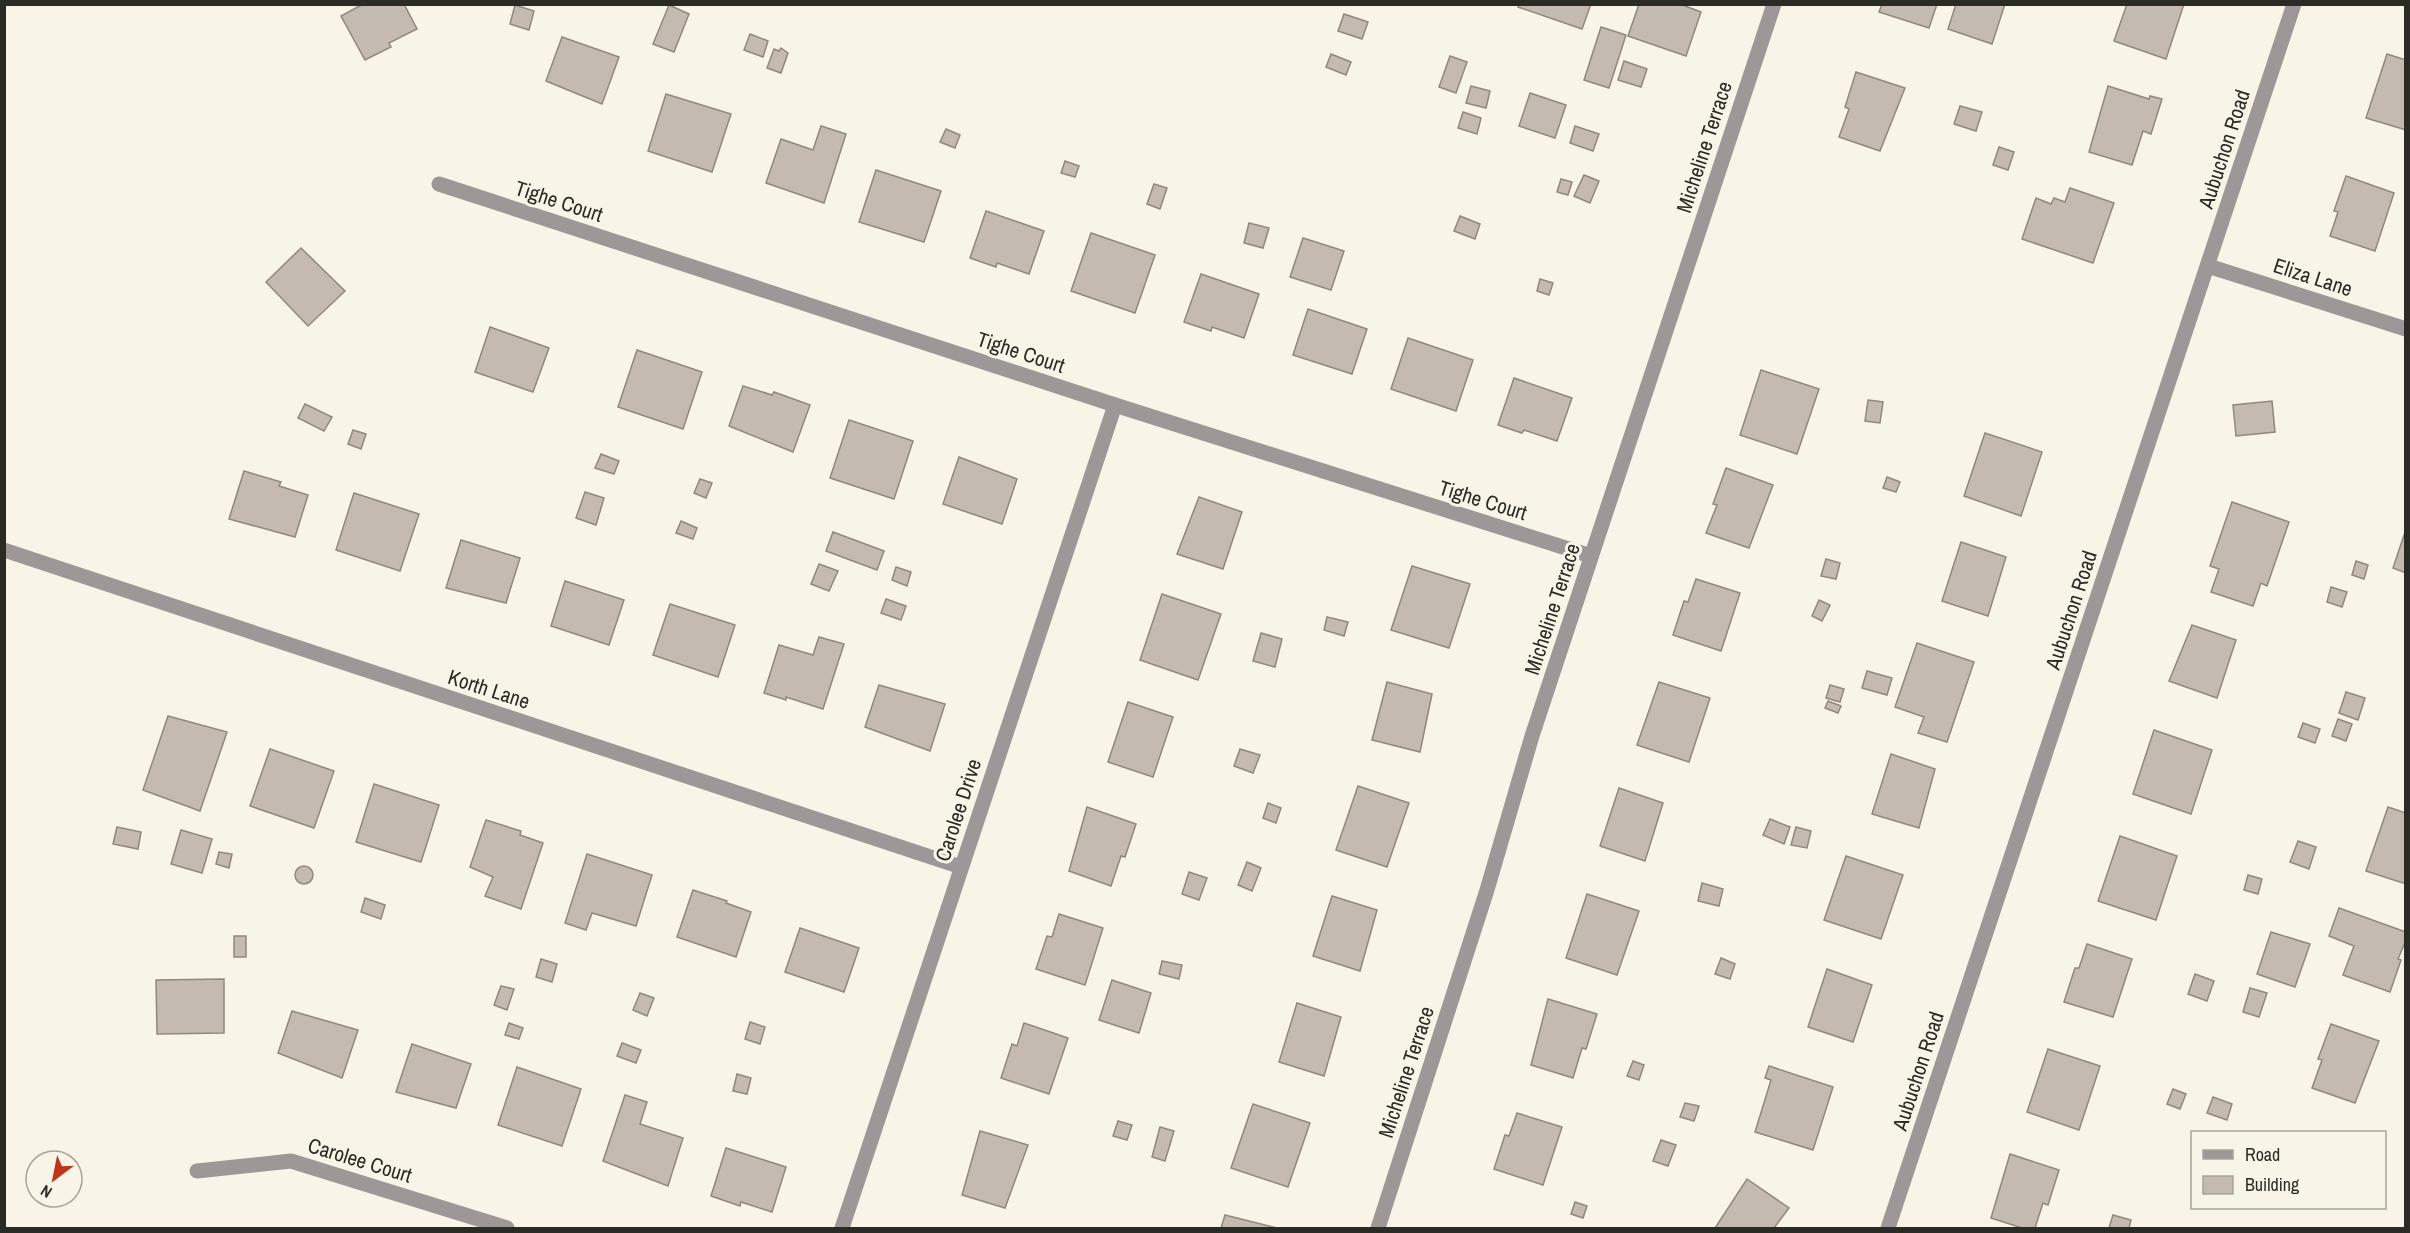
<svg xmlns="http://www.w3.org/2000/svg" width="2410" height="1233" font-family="'Archivo Narrow',sans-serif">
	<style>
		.building { fill: #c5bab1; stroke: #91877e; stroke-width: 1.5 }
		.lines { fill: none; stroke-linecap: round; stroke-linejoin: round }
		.minor { stroke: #9d9798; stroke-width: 15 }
		.labels { text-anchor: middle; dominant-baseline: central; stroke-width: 6; stroke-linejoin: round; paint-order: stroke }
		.street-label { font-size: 21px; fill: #2b2b26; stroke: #f8f5e8 }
	</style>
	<rect width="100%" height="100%" fill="#f8f5e8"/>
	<g class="building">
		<path d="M 363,4 L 404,4 L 417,29 L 389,43 L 391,47 L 365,60 L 341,16 Z"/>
		<path d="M 1519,4 L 1591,4 L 1582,29 L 1518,7 Z"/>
		<path d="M 1639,4 L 1680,4 L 1701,12 L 1686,56 L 1628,36 Z"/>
		<path d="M 1882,4 L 1937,4 L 1929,28 L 1879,12 Z"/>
		<path d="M 1956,4 L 2005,4 L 1992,44 L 1948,29 Z"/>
		<path d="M 2127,4 L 2184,4 L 2166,59 L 2114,41 Z"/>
		<path d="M 515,5 L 534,11 L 529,30 L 510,24 Z"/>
		<path d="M 669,5 L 689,14 L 674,52 L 653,44 Z"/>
		<path d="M 1344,14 L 1368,22 L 1362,39 L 1338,31 Z"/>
		<path d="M 1601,27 L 1626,35 L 1609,88 L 1584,80 Z"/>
		<path d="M 750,34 L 768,41 L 763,57 L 744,50 Z"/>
		<path d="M 562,37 L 619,57 L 602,104 L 546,81 Z"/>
		<path d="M 781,48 L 788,53 L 781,73 L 767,68 L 774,49 L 779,51 Z"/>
		<path d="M 1331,54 L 1351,62 L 1346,75 L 1326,67 Z"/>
		<path d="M 2387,54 L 2406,60 L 2406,130 L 2366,118 Z"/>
		<path d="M 1450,56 L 1467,62 L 1456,93 L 1439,87 Z"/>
		<path d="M 1624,61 L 1647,69 L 1641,87 L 1618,80 Z"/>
		<path d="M 1856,72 L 1905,88 L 1880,151 L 1839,137 L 1849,109 L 1845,107 Z"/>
		<path d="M 1471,86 L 1490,91 L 1486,108 L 1466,103 Z"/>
		<path d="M 2108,86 L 2149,99 L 2150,96 L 2162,99 L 2151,134 L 2143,131 L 2132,165 L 2089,152 Z"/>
		<path d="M 1530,93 L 1566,105 L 1555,138 L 1519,126 Z"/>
		<path d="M 666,94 L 731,114 L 712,172 L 648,151 Z"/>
		<path d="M 1960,106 L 1982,112 L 1976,131 L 1954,124 Z"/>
		<path d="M 1463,112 L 1481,118 L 1477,134 L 1458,128 Z"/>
		<path d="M 821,126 L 846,134 L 824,203 L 766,183 L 781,139 L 813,150 Z"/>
		<path d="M 1575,126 L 1599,134 L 1593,151 L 1570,143 Z"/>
		<path d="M 946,129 L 960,135 L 955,148 L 940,142 Z"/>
		<path d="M 1999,147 L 2014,152 L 2008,170 L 1993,165 Z"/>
		<path d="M 1065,161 L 1079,166 L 1075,177 L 1061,173 Z"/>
		<path d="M 876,170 L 941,191 L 924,242 L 859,222 Z"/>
		<path d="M 1584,175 L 1599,181 L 1590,203 L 1574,196 Z"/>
		<path d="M 2346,176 L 2394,193 L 2375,251 L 2330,236 L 2338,212 L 2334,211 Z"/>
		<path d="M 1561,179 L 1572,182 L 1568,195 L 1557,192 Z"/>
		<path d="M 1154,184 L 1167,188 L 1160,209 L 1147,204 Z"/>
		<path d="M 2070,188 L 2114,203 L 2093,263 L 2022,239 L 2036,198 L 2051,204 L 2054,198 L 2065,202 Z"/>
		<path d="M 986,211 L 1044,231 L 1029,274 L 997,263 L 996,267 L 970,258 Z"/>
		<path d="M 1460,216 L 1480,224 L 1475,239 L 1454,231 Z"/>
		<path d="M 1249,223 L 1269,228 L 1263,248 L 1244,243 Z"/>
		<path d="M 1091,233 L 1155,255 L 1135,313 L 1071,291 Z"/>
		<path d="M 1303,238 L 1344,251 L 1331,290 L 1290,277 Z"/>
		<path d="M 301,248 L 345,291 L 308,326 L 266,282 Z"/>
		<path d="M 1201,274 L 1259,294 L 1244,338 L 1212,327 L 1211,331 L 1184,322 Z"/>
		<path d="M 1540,279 L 1553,283 L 1549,295 L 1537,291 Z"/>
		<path d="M 1308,309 L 1367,329 L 1352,374 L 1293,355 Z"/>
		<path d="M 490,327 L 549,348 L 533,392 L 475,372 Z"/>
		<path d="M 1408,338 L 1473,360 L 1456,411 L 1391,389 Z"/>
		<path d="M 637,350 L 702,372 L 683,429 L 618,407 Z"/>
		<path d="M 1761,370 L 1819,389 L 1797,454 L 1740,435 Z"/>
		<path d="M 1514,378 L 1572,398 L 1557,441 L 1524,430 L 1522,433 L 1498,425 Z"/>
		<path d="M 743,386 L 772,395 L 774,392 L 810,405 L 793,452 L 729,426 Z"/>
		<path d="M 1868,400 L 1883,402 L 1880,423 L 1865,421 Z"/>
		<path d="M 2272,401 L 2275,432 L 2236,436 L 2233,405 Z"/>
		<path d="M 305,404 L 332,417 L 324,431 L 298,418 Z"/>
		<path d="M 849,420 L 913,441 L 894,499 L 830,478 Z"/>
		<path d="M 353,430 L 366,434 L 361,449 L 348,444 Z"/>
		<path d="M 1985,433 L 2042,452 L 2021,516 L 1964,496 Z"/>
		<path d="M 601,454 L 619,461 L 614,474 L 595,468 Z"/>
		<path d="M 959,457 L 1017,479 L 1002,524 L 943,504 Z"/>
		<path d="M 1726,468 L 1773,485 L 1749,548 L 1706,533 L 1717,505 L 1713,504 Z"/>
		<path d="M 244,471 L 281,482 L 279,486 L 308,495 L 295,537 L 229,519 Z"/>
		<path d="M 1887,477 L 1900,482 L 1896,492 L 1883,488 Z"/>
		<path d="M 700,479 L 712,483 L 706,498 L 694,493 Z"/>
		<path d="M 585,492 L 604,498 L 596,525 L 576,518 Z"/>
		<path d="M 354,493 L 419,514 L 400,571 L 336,550 Z"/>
		<path d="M 1199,497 L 1242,512 L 1223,569 L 1177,554 Z"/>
		<path d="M 2232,502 L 2289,522 L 2267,586 L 2261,583 L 2253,606 L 2211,592 L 2219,569 L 2210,566 Z"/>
		<path d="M 681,521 L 697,528 L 693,539 L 676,533 Z"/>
		<path d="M 833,532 L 884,551 L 877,570 L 826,551 Z"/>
		<path d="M 2405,532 L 2406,532 L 2406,573 L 2393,568 Z"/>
		<path d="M 461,540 L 520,558 L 506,603 L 446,588 Z"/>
		<path d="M 1961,542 L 2006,557 L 1988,616 L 1942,601 Z"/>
		<path d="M 1826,559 L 1840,563 L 1836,579 L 1821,576 Z"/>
		<path d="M 2356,561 L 2368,565 L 2364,579 L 2352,575 Z"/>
		<path d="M 819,564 L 838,571 L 829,591 L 811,584 Z"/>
		<path d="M 1412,566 L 1470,584 L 1449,648 L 1391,630 Z"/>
		<path d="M 896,567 L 911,572 L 907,586 L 892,580 Z"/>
		<path d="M 1696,579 L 1740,593 L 1721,651 L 1673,635 L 1684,601 L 1688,602 Z"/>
		<path d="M 565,581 L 624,600 L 609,645 L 551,626 Z"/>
		<path d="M 2331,587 L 2347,592 L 2342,607 L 2327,602 Z"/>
		<path d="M 1162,594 L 1221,614 L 1198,680 L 1140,660 Z"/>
		<path d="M 886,599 L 906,606 L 901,620 L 881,613 Z"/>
		<path d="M 1819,600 L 1830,605 L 1822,621 L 1812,616 Z"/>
		<path d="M 670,604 L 735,625 L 718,677 L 653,655 Z"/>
		<path d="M 1327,617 L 1348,622 L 1344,636 L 1324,630 Z"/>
		<path d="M 2192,625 L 2236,640 L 2217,698 L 2169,681 Z"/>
		<path d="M 1261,633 L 1282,639 L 1275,667 L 1253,661 Z"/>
		<path d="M 819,637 L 844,644 L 823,709 L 786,697 L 786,700 L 764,693 L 779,645 L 813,655 Z"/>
		<path d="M 1917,643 L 1974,662 L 1947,742 L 1918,733 L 1924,717 L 1895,707 Z"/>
		<path d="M 1867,671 L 1892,678 L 1887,695 L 1862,688 Z"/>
		<path d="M 1387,682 L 1432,694 L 1420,752 L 1372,740 Z"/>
		<path d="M 1659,682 L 1710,698 L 1689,762 L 1637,745 Z"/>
		<path d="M 879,685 L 945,704 L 930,751 L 865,727 Z"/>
		<path d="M 1830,685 L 1844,689 L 1840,702 L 1826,698 Z"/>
		<path d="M 2346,692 L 2365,698 L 2358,720 L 2339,713 Z"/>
		<path d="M 1828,701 L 1841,706 L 1838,713 L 1825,708 Z"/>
		<path d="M 1128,702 L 1173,717 L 1153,777 L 1108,762 Z"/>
		<path d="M 168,716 L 227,732 L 200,811 L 143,790 Z"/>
		<path d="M 2338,719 L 2352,724 L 2346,741 L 2332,736 Z"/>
		<path d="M 2303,723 L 2320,729 L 2315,743 L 2298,737 Z"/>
		<path d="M 2154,730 L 2212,750 L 2191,814 L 2133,794 Z"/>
		<path d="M 270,749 L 334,771 L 314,828 L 250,806 Z"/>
		<path d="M 1240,749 L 1260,755 L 1253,773 L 1234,766 Z"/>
		<path d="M 1891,754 L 1935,769 L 1919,828 L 1872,814 Z"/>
		<path d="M 374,784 L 439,805 L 421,862 L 356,842 Z"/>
		<path d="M 1358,786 L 1409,803 L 1387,867 L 1336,850 Z"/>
		<path d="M 1619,788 L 1663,803 L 1645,861 L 1600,846 Z"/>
		<path d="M 1268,803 L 1281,808 L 1276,823 L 1263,818 Z"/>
		<path d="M 1087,807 L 1136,824 L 1125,857 L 1121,856 L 1111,886 L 1069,871 Z"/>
		<path d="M 2388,807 L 2406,813 L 2406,884 L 2366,871 Z"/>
		<path d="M 1770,819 L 1790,827 L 1784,844 L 1763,835 Z"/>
		<path d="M 486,820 L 521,831 L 520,835 L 543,843 L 521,909 L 485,896 L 493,877 L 470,867 Z"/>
		<path d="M 117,827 L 141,832 L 138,849 L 113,844 Z"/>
		<path d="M 1796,827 L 1811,831 L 1807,848 L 1791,845 Z"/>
		<path d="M 181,830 L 212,839 L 202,873 L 171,864 Z"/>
		<path d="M 2120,836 L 2177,856 L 2156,920 L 2098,901 Z"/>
		<path d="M 2298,841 L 2316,847 L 2309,869 L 2290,862 Z"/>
		<path d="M 219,852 L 232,854 L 229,868 L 216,864 Z"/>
		<path d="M 587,854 L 652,875 L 636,926 L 592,913 L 586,930 L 565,923 Z"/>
		<path d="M 1846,856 L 1903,875 L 1881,939 L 1824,920 Z"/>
		<path d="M 1247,862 L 1261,868 L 1252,891 L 1238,885 Z"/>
		<circle cx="304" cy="875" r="9"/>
		<path d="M 1189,872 L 1207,878 L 1199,900 L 1182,894 Z"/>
		<path d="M 2248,875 L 2262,879 L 2258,894 L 2244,890 Z"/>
		<path d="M 1702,883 L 1723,889 L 1719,906 L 1698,901 Z"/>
		<path d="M 693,890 L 727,901 L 726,903 L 751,912 L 736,957 L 677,937 Z"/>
		<path d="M 1587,894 L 1639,911 L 1617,975 L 1566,958 Z"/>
		<path d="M 1332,896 L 1377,910 L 1360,971 L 1313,956 Z"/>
		<path d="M 365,898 L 385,905 L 381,919 L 361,912 Z"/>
		<path d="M 2339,908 L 2406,932 L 2406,940 L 2398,959 L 2401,960 L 2390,992 L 2343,975 L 2354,946 L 2329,936 Z"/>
		<path d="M 1059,914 L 1103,928 L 1085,985 L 1036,969 L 1047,936 L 1052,937 Z"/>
		<path d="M 800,928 L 859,948 L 844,992 L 785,972 Z"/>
		<path d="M 2271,932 L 2310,944 L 2295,987 L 2257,974 Z"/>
		<rect x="234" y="936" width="12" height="21"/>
		<path d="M 2087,944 L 2132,959 L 2113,1017 L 2064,1002 L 2075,968 L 2079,968 Z"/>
		<path d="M 1721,958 L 1735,964 L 1730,979 L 1715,974 Z"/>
		<path d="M 541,959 L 557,964 L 552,982 L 536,977 Z"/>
		<path d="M 1162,961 L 1182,965 L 1179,979 L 1159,974 Z"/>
		<path d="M 1827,969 L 1872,985 L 1853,1042 L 1808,1027 Z"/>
		<path d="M 2195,974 L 2214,981 L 2207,1001 L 2188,994 Z"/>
		<path d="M 224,979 L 224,1033 L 157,1034 L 156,980 Z"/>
		<path d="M 1112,980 L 1151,993 L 1139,1033 L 1099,1020 Z"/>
		<path d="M 501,986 L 514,989 L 507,1010 L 494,1005 Z"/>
		<path d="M 2250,988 L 2267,993 L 2259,1017 L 2243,1012 Z"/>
		<path d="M 640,993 L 654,998 L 647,1016 L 633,1010 Z"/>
		<path d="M 1548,999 L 1597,1014 L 1586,1049 L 1582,1048 L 1573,1078 L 1531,1065 Z"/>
		<path d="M 1297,1003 L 1341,1017 L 1324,1076 L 1279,1062 Z"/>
		<path d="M 292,1011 L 358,1030 L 342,1078 L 278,1053 Z"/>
		<path d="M 750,1022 L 765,1027 L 760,1044 L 745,1039 Z"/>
		<path d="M 509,1023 L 523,1028 L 519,1039 L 505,1035 Z"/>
		<path d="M 1024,1023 L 1068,1038 L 1049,1094 L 1001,1078 L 1012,1044 L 1017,1046 Z"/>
		<path d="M 2331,1024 L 2379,1041 L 2355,1103 L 2312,1088 L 2322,1060 L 2318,1059 Z"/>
		<path d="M 622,1043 L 641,1050 L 636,1063 L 617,1056 Z"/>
		<path d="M 412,1044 L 471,1064 L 456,1108 L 396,1092 Z"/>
		<path d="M 2048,1049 L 2100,1066 L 2079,1130 L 2027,1112 Z"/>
		<path d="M 1633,1061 L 1644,1065 L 1639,1080 L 1627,1076 Z"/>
		<path d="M 1769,1066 L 1833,1087 L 1813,1150 L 1755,1132 L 1771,1080 L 1765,1078 Z"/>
		<path d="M 517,1067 L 581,1089 L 562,1146 L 498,1125 Z"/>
		<path d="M 737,1074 L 751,1078 L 747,1094 L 733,1091 Z"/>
		<path d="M 2173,1089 L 2186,1094 L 2180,1109 L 2167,1104 Z"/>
		<path d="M 625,1095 L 647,1102 L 640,1124 L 683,1138 L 668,1186 L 603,1161 Z"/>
		<path d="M 2213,1097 L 2232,1104 L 2227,1120 L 2207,1113 Z"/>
		<path d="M 1685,1103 L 1699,1106 L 1694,1121 L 1680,1117 Z"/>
		<path d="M 1253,1104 L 1310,1123 L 1288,1187 L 1231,1168 Z"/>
		<path d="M 1517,1113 L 1562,1127 L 1543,1185 L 1494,1169 L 1505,1135 L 1509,1136 Z"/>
		<path d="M 1118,1121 L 1132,1125 L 1127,1140 L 1113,1136 Z"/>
		<path d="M 1160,1127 L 1174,1131 L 1165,1161 L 1152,1157 Z"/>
		<path d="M 980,1131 L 1028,1145 L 1005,1208 L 962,1195 Z"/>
		<path d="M 1661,1140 L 1676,1145 L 1668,1166 L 1653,1161 Z"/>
		<path d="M 726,1148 L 786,1167 L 772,1212 L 741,1202 L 740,1206 L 711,1196 Z"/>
		<path d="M 2010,1154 L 2059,1170 L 2048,1205 L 2043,1203 L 2035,1228 L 2022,1228 L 1991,1218 Z"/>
		<path d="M 1747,1179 L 1789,1208 L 1774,1228 L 1715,1228 Z"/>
		<path d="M 1575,1202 L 1587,1206 L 1583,1218 L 1571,1214 Z"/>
		<path d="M 1225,1215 L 1277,1228 L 1221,1228 Z"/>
		<path d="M 2113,1215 L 2131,1220 L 2129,1228 L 2109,1228 Z"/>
	</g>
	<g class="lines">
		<g class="minor">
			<path d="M 439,184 L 1115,405 L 1591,556"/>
			<path d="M 2208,266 L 2406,329"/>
			<path d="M 4,550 L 961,867"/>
			<path d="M 197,1171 L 291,1161 L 507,1228"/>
			<path d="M 842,1228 L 1115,405"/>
			<path d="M 1378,1228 L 1487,890 L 1532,736 L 1774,4"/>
			<path d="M 1888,1228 L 2294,4"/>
		</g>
	</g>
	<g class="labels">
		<g class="street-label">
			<text transform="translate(1704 147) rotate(-72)">Micheline Terrace</text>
			<text transform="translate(2224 149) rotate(-72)">Aubuchon Road</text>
			<text transform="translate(559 201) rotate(18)">Tighe Court</text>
			<text transform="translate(2313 277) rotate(18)">Eliza Lane</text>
			<text transform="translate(1021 352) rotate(18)">Tighe Court</text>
			<text transform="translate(1483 500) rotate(17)">Tighe Court</text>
			<text transform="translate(1552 609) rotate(-72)">Micheline Terrace</text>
			<text transform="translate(2071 610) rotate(-72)">Aubuchon Road</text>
			<text transform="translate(489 689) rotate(18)">Korth Lane</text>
			<text transform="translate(958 810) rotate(-72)">Carolee Drive</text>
			<text transform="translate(1918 1071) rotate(-72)">Aubuchon Road</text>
			<text transform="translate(1406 1072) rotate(-72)">Micheline Terrace</text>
			<text transform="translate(360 1160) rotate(17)">Carolee Court</text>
		</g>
	</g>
	<rect width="2410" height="1233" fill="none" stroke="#2b2b26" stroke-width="12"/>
	<rect x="2191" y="1131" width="195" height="78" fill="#f8f5e8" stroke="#a6a49a" stroke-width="1.5"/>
	<rect x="2203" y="1150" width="30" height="9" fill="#9d9798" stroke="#a6a49a" stroke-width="1.5"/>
	<text x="2245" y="1161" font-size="18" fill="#2b2b26">Road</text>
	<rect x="2203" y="1176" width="30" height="18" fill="#c5bab1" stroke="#a6a49a" stroke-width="1.5"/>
	<text x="2245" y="1191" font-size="18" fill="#2b2b26">Building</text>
	<g transform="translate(54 1179) rotate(212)"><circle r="28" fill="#f8f5e8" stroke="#a6a49a" stroke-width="1.5"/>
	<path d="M0-4.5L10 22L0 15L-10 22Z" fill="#bf341c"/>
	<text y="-9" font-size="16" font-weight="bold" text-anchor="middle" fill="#2b2b26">N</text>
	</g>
</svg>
